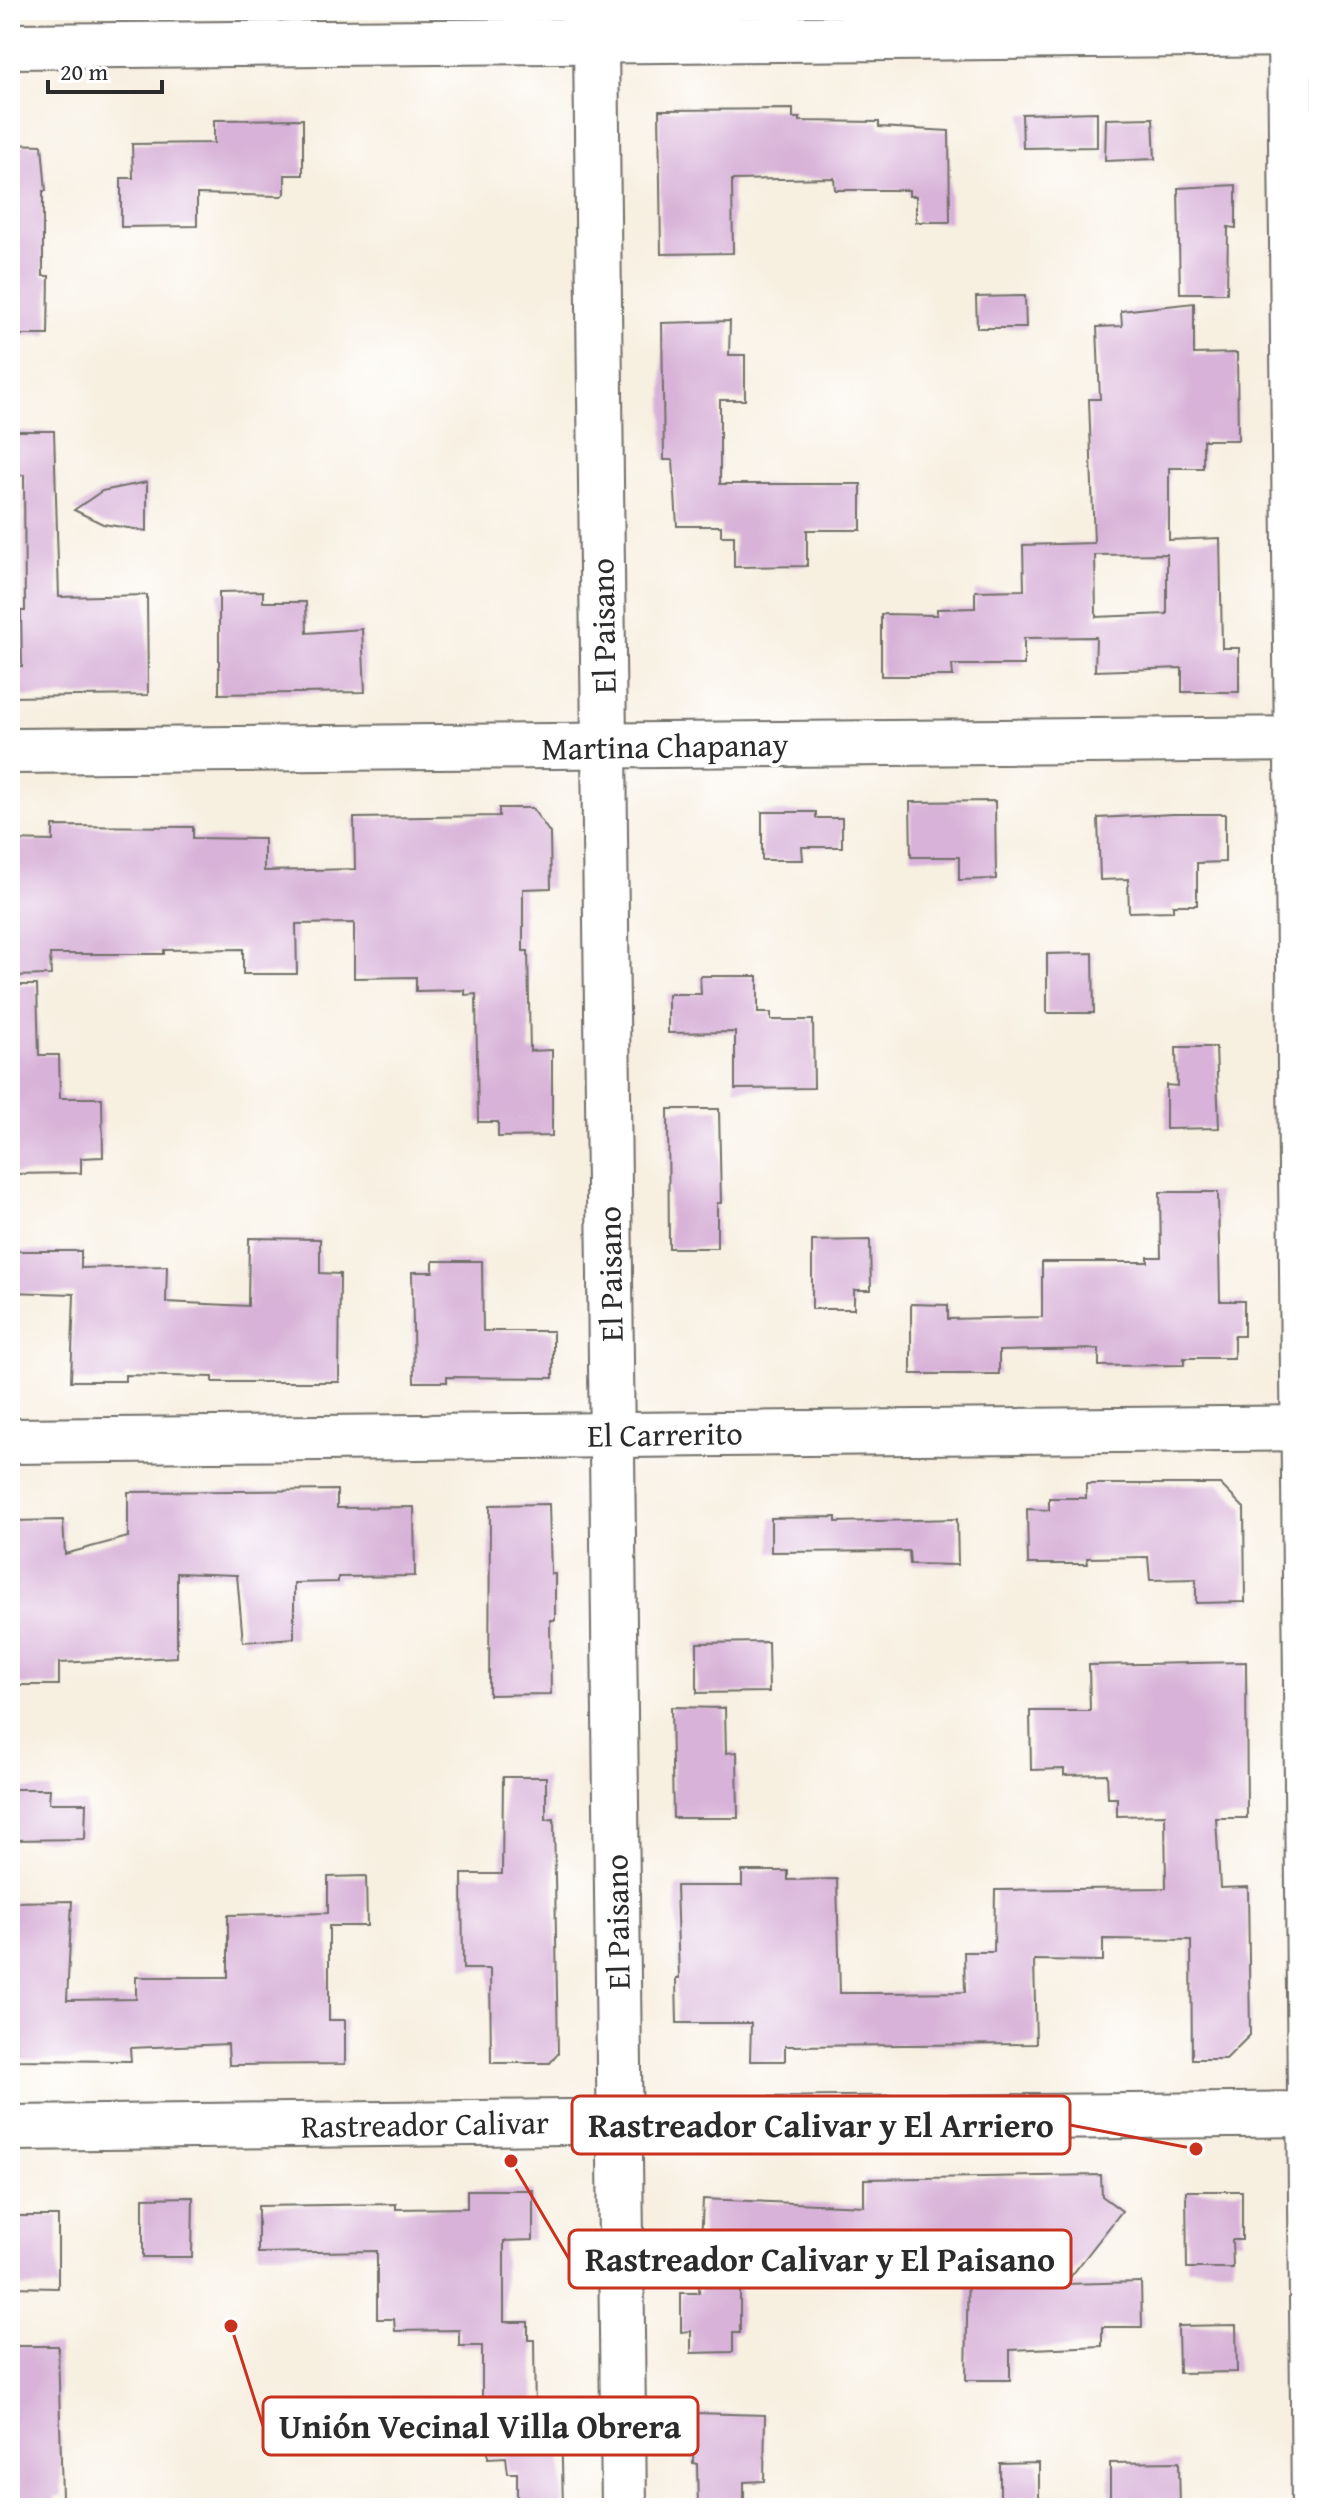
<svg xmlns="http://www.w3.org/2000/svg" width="1329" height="2518" font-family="'Gentium Book Plus',serif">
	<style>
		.building { fill: #d8b2d8; fill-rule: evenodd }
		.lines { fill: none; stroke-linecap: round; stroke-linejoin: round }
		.minor-casing { stroke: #72706a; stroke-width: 48 }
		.major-casing { stroke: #72706a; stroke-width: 48 }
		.minor { stroke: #fff; stroke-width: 44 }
		.major { stroke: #fff; stroke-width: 44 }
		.labels { text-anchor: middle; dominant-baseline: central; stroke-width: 8; stroke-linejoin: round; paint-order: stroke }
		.street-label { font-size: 32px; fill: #2b2b2b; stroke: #fff }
		.leader { fill: none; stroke: #c8321e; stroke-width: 3 }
		.callout-dot { fill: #c8321e; stroke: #fff; stroke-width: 3 }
		.callout { fill: #fff; stroke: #c8321e; stroke-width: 3 }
		.callout-label { font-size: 34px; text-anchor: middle; font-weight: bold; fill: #2b2b2b }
	</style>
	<rect width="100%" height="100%" fill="#fff"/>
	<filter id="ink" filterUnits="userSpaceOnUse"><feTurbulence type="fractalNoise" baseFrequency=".0125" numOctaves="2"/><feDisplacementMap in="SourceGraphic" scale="16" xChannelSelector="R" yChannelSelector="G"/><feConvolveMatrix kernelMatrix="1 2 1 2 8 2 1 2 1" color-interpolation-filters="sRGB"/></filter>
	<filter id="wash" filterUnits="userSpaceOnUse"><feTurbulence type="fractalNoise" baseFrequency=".006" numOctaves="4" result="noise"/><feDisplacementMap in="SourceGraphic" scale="32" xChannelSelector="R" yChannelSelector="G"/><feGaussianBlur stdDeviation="1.8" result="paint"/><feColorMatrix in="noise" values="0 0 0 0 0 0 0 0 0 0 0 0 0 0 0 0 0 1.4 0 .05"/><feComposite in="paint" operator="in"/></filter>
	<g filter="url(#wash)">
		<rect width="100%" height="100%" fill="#f7efe0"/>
		<g id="blocks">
			<g class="building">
				<path d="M 793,109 L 793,118 L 800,118 L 800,121 L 879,122 L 879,127 L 949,131 L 950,222 L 916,222 L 916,196 L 909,196 L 909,190 L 835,190 L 834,178 L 732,180 L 733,253 L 661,254 L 659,110 Z"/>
				<path d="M 1097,112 L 1097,147 L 1023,148 L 1022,114 Z"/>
				<path d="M 1153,118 L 1155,159 L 1105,161 L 1106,119 Z"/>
				<path d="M 303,119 L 303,175 L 285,175 L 285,193 L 282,196 L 197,194 L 197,226 L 121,227 L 121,178 L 133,178 L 132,144 L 214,143 L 214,120 Z"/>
				<path d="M 10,144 L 42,145 L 46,191 L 43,191 L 43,276 L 49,276 L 48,335 L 10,335 Z"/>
				<path d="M 1236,185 L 1236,228 L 1228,227 L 1227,293 L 1180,293 L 1178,188 Z"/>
				<path d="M 1025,296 L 1026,328 L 977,328 L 976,297 Z"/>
				<path d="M 1194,303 L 1194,354 L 1237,353 L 1238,440 L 1203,440 L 1203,468 L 1169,468 L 1169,540 L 1220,538 L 1222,648 L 1239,648 L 1239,692 L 1182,692 L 1182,668 L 1095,671 L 1096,637 L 1024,638 L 1024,665 L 952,665 L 953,676 L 881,676 L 881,614 L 937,615 L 937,609 L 975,608 L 975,591 L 1024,590 L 1023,545 L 1094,543 L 1089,399 L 1100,399 L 1097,327 L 1122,326 L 1121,311 ZM 1167,554 L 1167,614 L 1096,617 L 1095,555 Z"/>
				<path d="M 730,321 L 729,355 L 745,355 L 745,400 L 720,400 L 720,484 L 861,484 L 861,530 L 807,530 L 807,566 L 734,567 L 734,536 L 721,536 L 721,526 L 677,526 L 673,460 L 664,460 L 662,323 Z"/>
				<path d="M 10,431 L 54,431 L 59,597 L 147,595 L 148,695 L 10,697 L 10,666 L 22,666 L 21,611 L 25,611 L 24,475 L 10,475 Z"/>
				<path d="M 147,482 L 147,531 L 103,524 L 74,510 L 102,491 Z"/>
				<path d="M 263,591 L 263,602 L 306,602 L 307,633 L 362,629 L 365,692 L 219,694 L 219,592 Z"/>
				<path d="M 995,801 L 996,879 L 959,880 L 959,857 L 911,857 L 910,802 Z"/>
				<path d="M 499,808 L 532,808 L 550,833 L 551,888 L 523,889 L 523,951 L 528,951 L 530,1051 L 552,1050 L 552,1136 L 498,1137 L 498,1122 L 478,1122 L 476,994 L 465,995 L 465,990 L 416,991 L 416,977 L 354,978 L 354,923 L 296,924 L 297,974 L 243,974 L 243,949 L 164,950 L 164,954 L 50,954 L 51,975 L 10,976 L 10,840 L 53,841 L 53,826 L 193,827 L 193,838 L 264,839 L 264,871 L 355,869 L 354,818 L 499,816 Z"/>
				<path d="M 762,812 L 816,812 L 816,818 L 842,818 L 842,847 L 802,847 L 803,860 L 762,860 Z"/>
				<path d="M 1173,814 L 1225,814 L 1225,862 L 1197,863 L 1197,905 L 1173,905 L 1173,911 L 1129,912 L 1128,879 L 1100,880 L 1098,818 Z"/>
				<path d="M 1093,953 L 1094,1013 L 1047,1013 L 1047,954 Z"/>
				<path d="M 700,976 L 758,976 L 758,1013 L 771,1013 L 771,1020 L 813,1020 L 814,1088 L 735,1089 L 735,1032 L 668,1033 L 668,994 L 701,994 Z"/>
				<path d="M 10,985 L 37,985 L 39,1055 L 59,1055 L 60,1098 L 102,1098 L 103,1157 L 81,1158 L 81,1173 L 10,1174 Z"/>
				<path d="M 1176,1047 L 1216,1047 L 1219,1128 L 1166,1129 L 1166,1085 L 1177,1086 Z"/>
				<path d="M 668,1109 L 719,1109 L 721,1203 L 717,1203 L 717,1248 L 669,1248 Z"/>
				<path d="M 1160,1192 L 1218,1192 L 1220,1301 L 1244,1301 L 1244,1336 L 1234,1336 L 1234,1358 L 1184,1358 L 1184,1365 L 1099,1366 L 1099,1349 L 999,1351 L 999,1374 L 911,1374 L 911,1304 L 948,1305 L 948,1319 L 1042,1317 L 1042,1262 L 1148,1262 L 1148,1257 L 1161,1257 Z"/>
				<path d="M 249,1238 L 320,1239 L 320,1273 L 340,1274 L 339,1382 L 213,1382 L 213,1377 L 125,1375 L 125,1381 L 71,1381 L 74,1294 L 10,1292 L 10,1251 L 81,1251 L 81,1268 L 167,1266 L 166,1302 L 248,1306 Z"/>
				<path d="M 870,1240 L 871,1290 L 854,1290 L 854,1309 L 812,1309 L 812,1241 Z"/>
				<path d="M 433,1261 L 482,1261 L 483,1331 L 553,1331 L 553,1378 L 447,1377 L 447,1382 L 414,1382 L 412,1272 L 433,1272 Z"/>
				<path d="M 1086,1484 L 1220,1484 L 1244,1508 L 1245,1602 L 1196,1603 L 1196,1579 L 1150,1580 L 1148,1557 L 1087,1558 L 1088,1564 L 1028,1564 L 1027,1509 L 1049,1510 L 1049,1498 L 1086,1498 Z"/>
				<path d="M 337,1490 L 337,1508 L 414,1507 L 415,1576 L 338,1577 L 338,1582 L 294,1583 L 294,1638 L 243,1642 L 237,1575 L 177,1573 L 177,1657 L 59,1663 L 59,1685 L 10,1685 L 10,1521 L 63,1520 L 65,1554 L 128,1537 L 128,1492 Z"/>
				<path d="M 549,1504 L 551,1574 L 555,1574 L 555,1620 L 550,1620 L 551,1694 L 489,1695 L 490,1505 Z"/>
				<path d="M 836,1517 L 836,1522 L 957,1519 L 958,1565 L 910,1564 L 909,1551 L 771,1552 L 771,1518 Z"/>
				<path d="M 768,1642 L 769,1692 L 697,1693 L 697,1643 Z"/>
				<path d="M 1246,1662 L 1247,1818 L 1216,1818 L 1220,1888 L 1248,1887 L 1250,2035 L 1226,2059 L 1192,2059 L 1191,1940 L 1103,1939 L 1103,1961 L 1034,1960 L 1036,2044 L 785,2046 L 785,2061 L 750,2061 L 751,2023 L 677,2023 L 676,1978 L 679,1978 L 676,1886 L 742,1886 L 742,1871 L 788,1871 L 788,1880 L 837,1879 L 840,1993 L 883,1993 L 965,1992 L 964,1952 L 994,1952 L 995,1890 L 1166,1888 L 1165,1815 L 1117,1816 L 1117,1798 L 1108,1798 L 1107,1774 L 1064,1775 L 1064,1769 L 1031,1770 L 1030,1711 L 1090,1711 L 1089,1665 Z"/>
				<path d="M 671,1707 L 725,1708 L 726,1753 L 737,1752 L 738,1818 L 673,1818 Z"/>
				<path d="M 503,1777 L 546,1777 L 546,1820 L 554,1819 L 558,2054 L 550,2063 L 491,2063 L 490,1969 L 463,1969 L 462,1874 L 502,1874 Z"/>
				<path d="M 13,1789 L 50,1789 L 49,1803 L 86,1803 L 85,1839 L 14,1840 Z"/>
				<path d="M 366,1876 L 367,1926 L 329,1926 L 329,2020 L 345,2020 L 345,2064 L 229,2065 L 228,2044 L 130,2048 L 131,2061 L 10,2060 L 10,1902 L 72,1901 L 67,2000 L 136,1999 L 136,1977 L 228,1977 L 228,1915 L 328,1913 L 328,1877 Z"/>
				<path d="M 1101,2175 L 1102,2196 L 1122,2211 L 1065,2284 L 1141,2282 L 1142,2327 L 1102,2327 L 1102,2346 L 1010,2350 L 1010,2380 L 966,2380 L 968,2263 L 923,2263 L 923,2260 L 852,2259 L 851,2280 L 758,2278 L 758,2281 L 740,2280 L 740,2333 L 733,2333 L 733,2352 L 691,2353 L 691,2331 L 681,2332 L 681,2293 L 699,2293 L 703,2199 L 864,2206 L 864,2179 Z"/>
				<path d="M 467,2190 L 533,2190 L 533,2240 L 504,2241 L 504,2322 L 528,2322 L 528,2340 L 534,2340 L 535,2420 L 561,2420 L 563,2507 L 517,2507 L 517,2473 L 508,2473 L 506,2457 L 488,2458 L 488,2427 L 482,2427 L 482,2346 L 459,2346 L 459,2330 L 395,2331 L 394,2319 L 377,2319 L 377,2251 L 258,2253 L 258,2206 L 396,2204 L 396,2209 L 467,2208 Z"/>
				<path d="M 1186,2191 L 1242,2191 L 1242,2240 L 1232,2240 L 1233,2268 L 1187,2268 Z"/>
				<path d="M 193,2197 L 192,2257 L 143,2257 L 143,2198 Z"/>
				<path d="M 10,2216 L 58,2216 L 58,2288 L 10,2287 Z"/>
				<path d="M 1236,2325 L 1237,2372 L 1179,2373 L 1178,2326 Z"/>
				<path d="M 10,2346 L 58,2346 L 62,2497 L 55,2497 L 55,2508 L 10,2508 Z"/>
				<path d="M 694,2413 L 765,2415 L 764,2481 L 744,2482 L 744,2508 L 698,2508 L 697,2464 L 693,2463 Z"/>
				<path d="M 1179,2462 L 1180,2508 L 1110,2508 L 1110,2463 Z"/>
				<path d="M 1039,2463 L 1039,2501 L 1000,2502 L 1000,2464 Z"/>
			</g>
		</g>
	</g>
	<g filter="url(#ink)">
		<use href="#blocks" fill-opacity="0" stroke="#72706a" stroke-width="2"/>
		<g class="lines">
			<g class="minor-casing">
				<g id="minor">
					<path d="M 1290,34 L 1314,2508"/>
					<path d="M 596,40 L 624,2508"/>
					<path d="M 10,46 L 1317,34"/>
					<path d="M 10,751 L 1319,739"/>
					<path d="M 10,1441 L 1319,1428"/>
				</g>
			</g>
			<g class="major-casing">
				<path id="major" d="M 10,2128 L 1319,2114"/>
			</g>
			<use href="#minor" class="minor"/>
			<use href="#major" class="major"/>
		</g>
	</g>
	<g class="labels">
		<g class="street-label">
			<text transform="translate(603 626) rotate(-91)">El Paisano</text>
			<text transform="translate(665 746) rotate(-1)">Martina Chapanay</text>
			<text transform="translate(610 1274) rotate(-91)">El Paisano</text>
			<text transform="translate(665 1434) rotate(-1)">El Carrerito</text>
			<text transform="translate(617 1922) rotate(-91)">El Paisano</text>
			<text transform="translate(425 2124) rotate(-1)">Rastreador Calivar</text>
		</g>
	</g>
	<path class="leader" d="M1196 2149L1070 2125M511 2161L569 2259M231 2326L263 2426"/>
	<g class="callout-dot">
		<circle cx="1196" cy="2149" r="8"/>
		<circle cx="511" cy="2161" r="8"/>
		<circle cx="231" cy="2326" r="8"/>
	</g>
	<g class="callout">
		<rect x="572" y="2096" width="498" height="58" rx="8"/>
		<rect x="569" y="2230" width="502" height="58" rx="8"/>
		<rect x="263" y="2397" width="435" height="58" rx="8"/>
	</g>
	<g class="callout-label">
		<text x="821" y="2137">Rastreador Calivar y El Arriero</text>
		<text x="820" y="2271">Rastreador Calivar y El Paisano</text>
		<text x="480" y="2438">Unión Vecinal Villa Obrera</text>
	</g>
	<rect width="1329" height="2518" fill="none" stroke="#fff" stroke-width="40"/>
	<path d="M48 80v12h114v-12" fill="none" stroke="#2b2b2b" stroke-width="4"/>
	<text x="60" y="80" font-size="24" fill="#2b2b2b" stroke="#ffffff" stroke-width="6" paint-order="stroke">20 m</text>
</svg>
